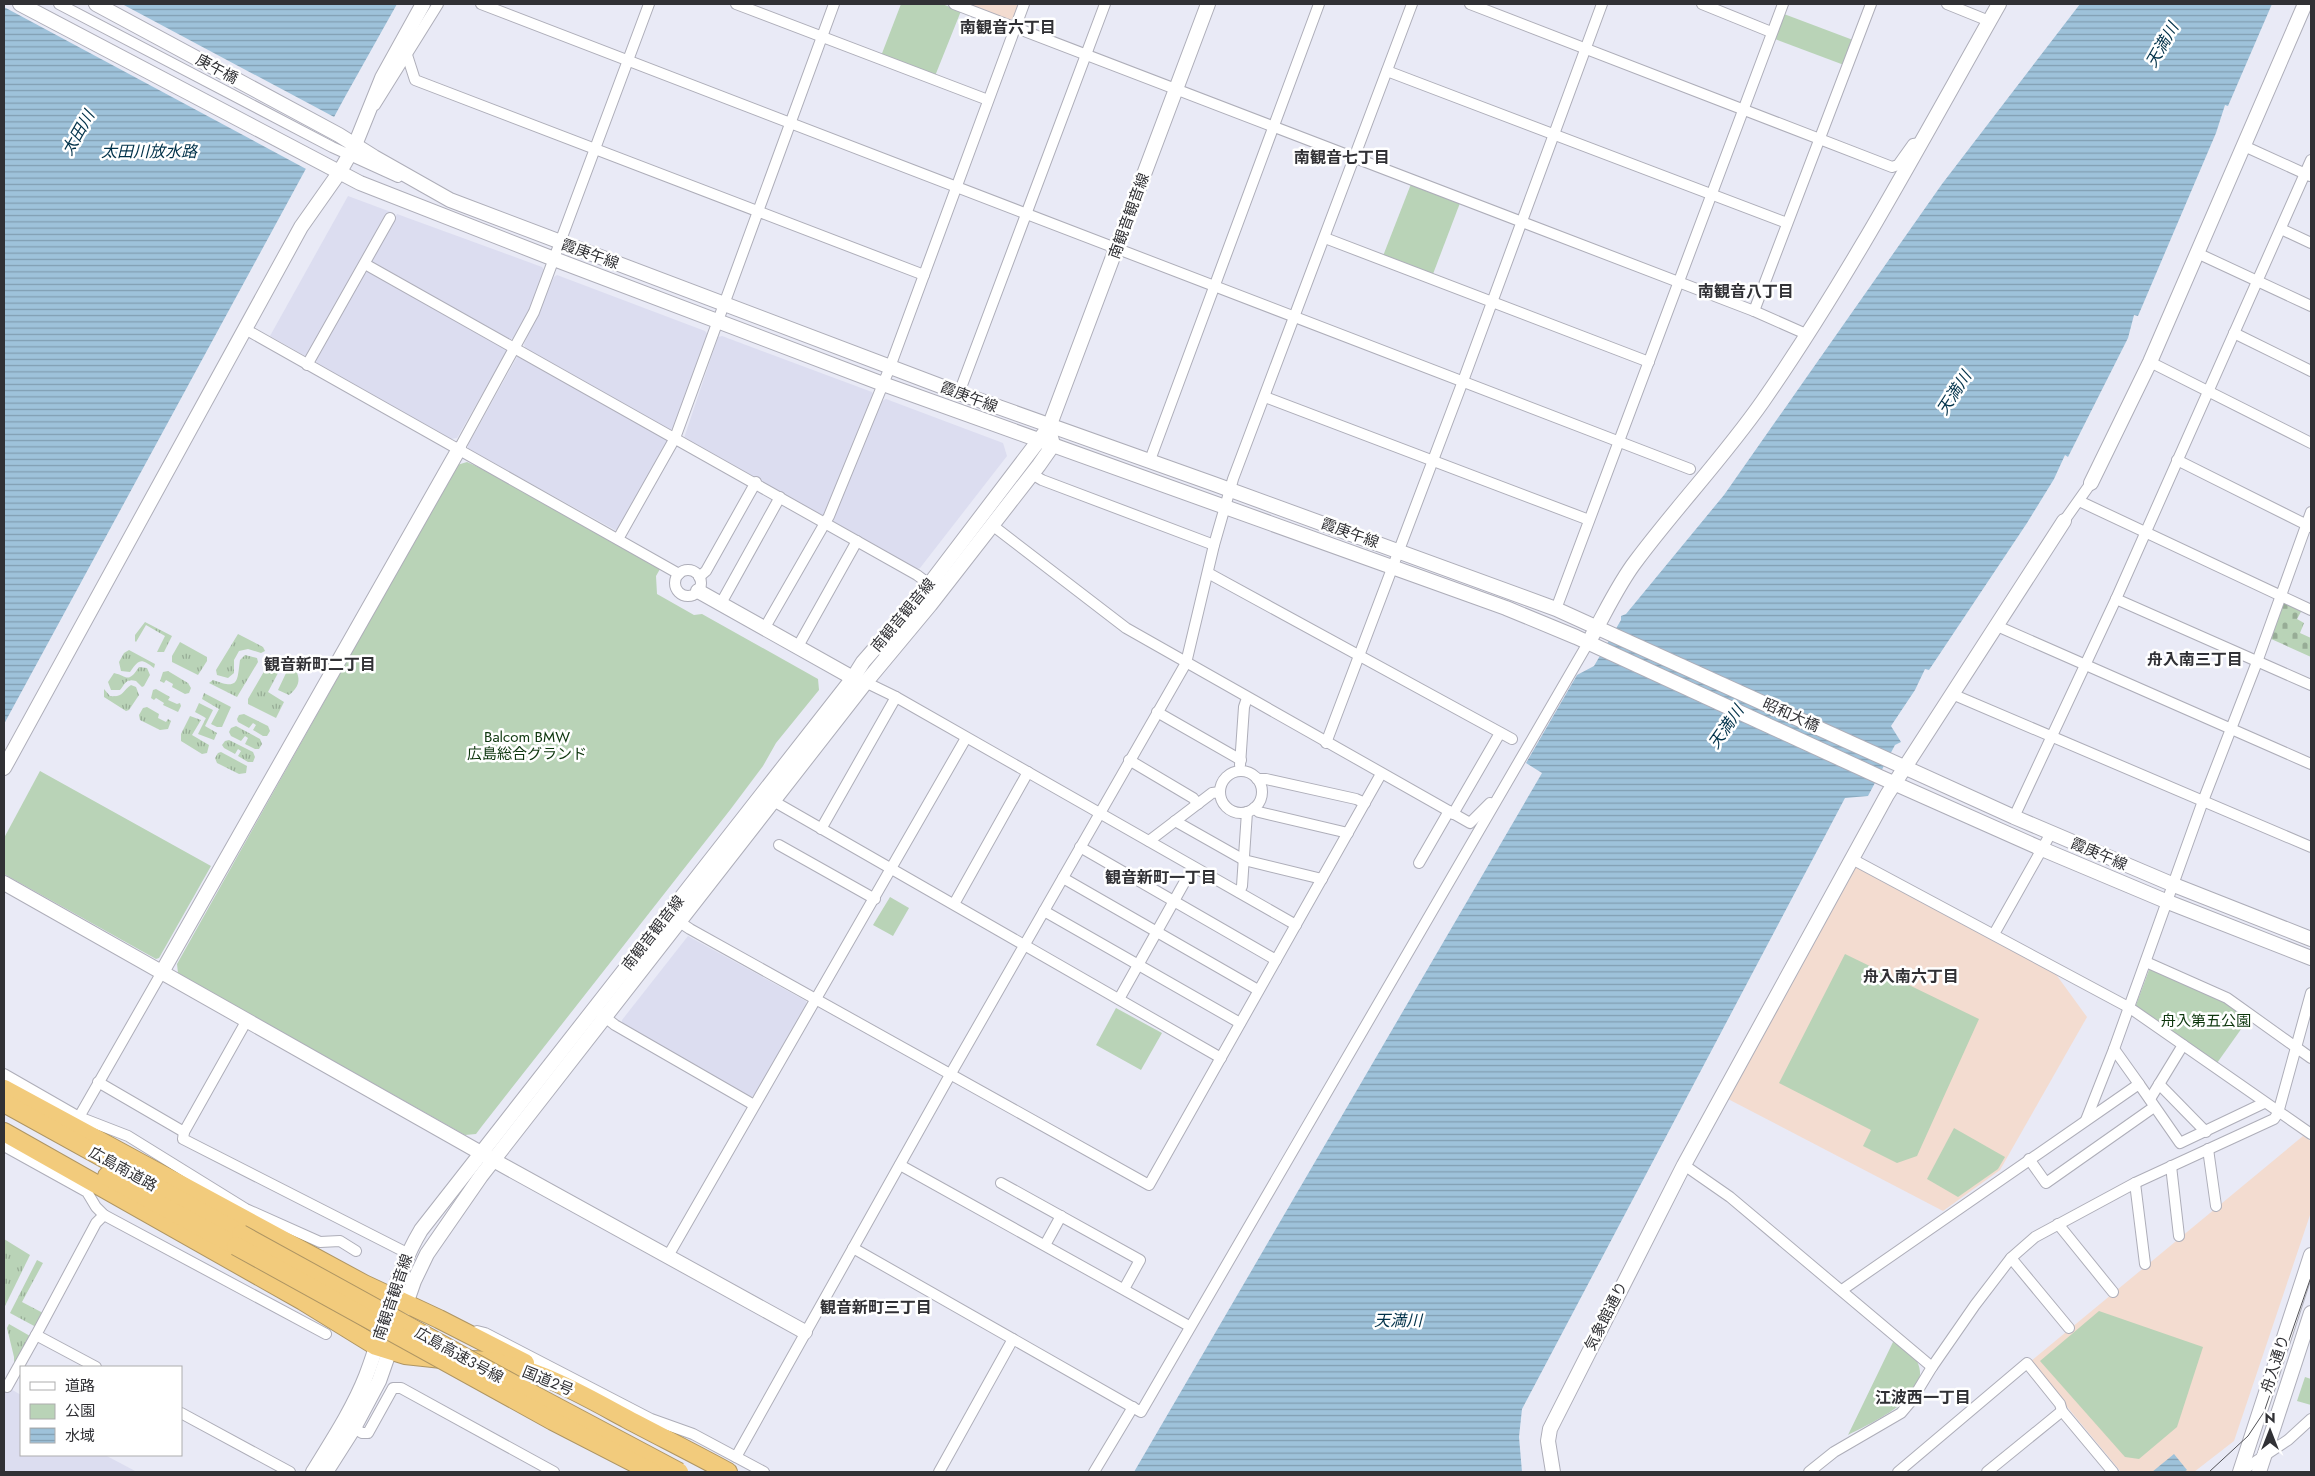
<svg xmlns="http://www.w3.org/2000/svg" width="2315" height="1476" font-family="Jost,'Noto Sans JP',sans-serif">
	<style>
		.built { fill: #dcddf0 }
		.education { fill: #f3dcd0 }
		.grass { fill: url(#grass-tufts) }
		.cemetery { fill: url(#cemetery-stones) }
		.park { fill: #b9d3b7 }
		.water { fill: url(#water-rules) }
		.pier { fill: #e9eaf6 }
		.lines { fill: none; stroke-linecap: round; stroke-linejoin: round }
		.street-casing { stroke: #aeaeb9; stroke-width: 12 }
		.secondary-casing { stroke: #aeaeb9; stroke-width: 16 }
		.highway-casing { stroke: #ae9563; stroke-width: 20 }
		.street { stroke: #fff; stroke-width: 10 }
		.secondary { stroke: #fff; stroke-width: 14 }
		.highway { stroke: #f2cb7c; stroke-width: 18 }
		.tram { stroke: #515156; stroke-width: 1 }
		.highway-bridge-casing { stroke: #ae9563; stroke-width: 20; stroke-linecap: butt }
		.highway-bridge { stroke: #f2cb7c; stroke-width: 18 }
		.labels { text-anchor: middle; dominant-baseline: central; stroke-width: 5; stroke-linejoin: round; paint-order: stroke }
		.street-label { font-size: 15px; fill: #313135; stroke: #fff }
		.park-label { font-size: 15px; fill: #0d360d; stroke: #fff }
		.neighbourhood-label { font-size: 16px; font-weight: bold; fill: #313135; stroke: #fff }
		.water-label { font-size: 16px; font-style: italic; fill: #003149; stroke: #fff }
	</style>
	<defs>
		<pattern id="grass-tufts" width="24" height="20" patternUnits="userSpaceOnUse" patternTransform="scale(1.25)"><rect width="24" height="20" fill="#b9d3b7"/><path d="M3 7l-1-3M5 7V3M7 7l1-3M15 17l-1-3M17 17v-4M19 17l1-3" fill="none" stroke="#97ac96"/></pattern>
		<pattern id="cemetery-stones" width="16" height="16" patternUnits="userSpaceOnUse" patternTransform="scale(1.25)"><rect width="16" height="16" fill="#b9d3b7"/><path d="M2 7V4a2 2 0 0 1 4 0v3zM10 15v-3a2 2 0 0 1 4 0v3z" fill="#97ac96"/></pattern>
		<pattern id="water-rules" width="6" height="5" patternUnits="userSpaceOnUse" patternTransform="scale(1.25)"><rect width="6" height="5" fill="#9ec2da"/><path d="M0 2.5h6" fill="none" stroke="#819eb2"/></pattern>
	</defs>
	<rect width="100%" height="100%" fill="#e9eaf6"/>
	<g class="built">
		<path d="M 348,196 L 391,212 L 310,355 L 305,356 L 270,336 Z"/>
		<path d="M 397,214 L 542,267 L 545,271 L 531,310 L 516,338 L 510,339 L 373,264 L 372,259 Z"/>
		<path d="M 369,270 L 508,349 L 457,438 L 451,439 L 317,364 L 316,360 L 365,271 Z"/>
		<path d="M 557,275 L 705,331 L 708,335 L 675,428 L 670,430 L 525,348 L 524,344 L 554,277 Z"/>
		<path d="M 722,336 L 872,392 L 874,396 L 826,514 L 822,516 L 684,438 L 718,337 Z"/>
		<path d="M 522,356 L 667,436 L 668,441 L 619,529 L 615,530 L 468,449 L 468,445 L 517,357 Z"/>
		<path d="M 886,399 L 1003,443 L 1007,456 L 920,568 L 916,569 L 834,522 L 833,518 L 882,401 Z"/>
		<path d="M 688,936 L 806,1001 L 807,1004 L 755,1095 L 751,1097 L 622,1024 L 622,1020 Z"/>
		<path d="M 4,1385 L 21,1395 L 21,1455 L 105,1455 L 137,1472 L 4,1472 Z"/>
	</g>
	<g class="education">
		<path d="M 969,4 L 1021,4 L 1015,18 L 1010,20 Z"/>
		<path d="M 1855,866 L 2055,973 L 2087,1017 L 2000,1170 L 1943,1211 L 1728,1099 Z"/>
		<path d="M 2303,1136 L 2311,1141 L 2311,1212 L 2234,1441 L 2194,1472 L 2121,1472 L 2030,1362 Z"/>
	</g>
	<g class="grass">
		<path d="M 145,622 L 172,636 L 164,652 L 157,652 L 165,636 L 146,625 L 136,642 L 135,641 L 135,635 Z"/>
		<path d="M 238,634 L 263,647 L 265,651 L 261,653 L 248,649 L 239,651 L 234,660 L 234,673 L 228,678 L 217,675 L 216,670 Z"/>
		<path d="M 180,642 L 207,657 L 207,661 L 198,675 L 172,662 L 172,656 Z"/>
		<path d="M 129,650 L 155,664 L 154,668 C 141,658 139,659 130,672 L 121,671 L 119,662 L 124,653 Z"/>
		<path d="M 245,655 L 257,658 L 258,662 L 237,697 L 209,683 L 213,680 C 239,690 237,682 240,660 Z"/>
		<path d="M 278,655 C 294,664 309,680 289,695 L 278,690 L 287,671 L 272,661 L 272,657 Z"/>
		<path d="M 139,667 L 147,668 L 150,675 L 144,686 L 142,687 L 136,681 C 126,678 125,684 120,690 L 111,690 L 108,682 L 114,673 C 127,676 128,684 139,667 Z"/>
		<path d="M 266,668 L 269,668 L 278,673 L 268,692 L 284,702 L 276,718 L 248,704 L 248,699 Z"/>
		<path d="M 168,671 L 188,683 L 191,688 L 189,693 L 185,694 L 172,687 L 173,684 L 166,680 L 164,683 L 160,681 L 163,672 Z"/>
		<path d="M 131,685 L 136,687 L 139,695 L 129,710 L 126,711 L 104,697 L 104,689 L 110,696 C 123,698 122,691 131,685 Z"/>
		<path d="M 156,689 L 170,697 L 168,700 L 177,704 L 180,703 L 181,706 L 178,712 L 163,705 L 164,703 L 156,698 L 154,700 L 151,698 L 153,690 Z"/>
		<path d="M 204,693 L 231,707 L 222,727 L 217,727 L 211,724 L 219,709 L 202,699 Z"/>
		<path d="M 199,703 L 213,710 L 205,726 L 217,733 L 214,740 L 198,734 L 206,718 L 195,712 Z"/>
		<path d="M 147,707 L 159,714 L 158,718 L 166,722 L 168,719 L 171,721 L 168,729 L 160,730 L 140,720 L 139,715 L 143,708 Z"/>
		<path d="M 244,714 L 268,726 L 270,731 L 267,736 L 263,736 L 253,730 L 256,725 L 253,723 L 249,728 L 238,722 L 237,719 L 239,715 Z"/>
		<path d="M 190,716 L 201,720 L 192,735 L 209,745 L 207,753 L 202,754 L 181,741 L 181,734 Z"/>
		<path d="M 236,726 L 260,739 L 262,744 L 259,749 L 255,749 L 245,744 L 248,738 L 245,736 L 241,741 L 231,736 L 229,732 L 231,728 Z"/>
		<path d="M 229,740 L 253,752 L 255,757 L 253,762 L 248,762 L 238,756 L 241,751 L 238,749 L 235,754 L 224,748 L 222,745 L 225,741 Z"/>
		<path d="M 221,752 L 247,766 L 246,773 L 239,774 L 217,763 L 215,758 L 218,753 Z"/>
		<path d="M 4,1239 L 30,1255 L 4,1308 Z"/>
		<path d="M 37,1260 L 43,1263 L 22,1302 L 43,1313 L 36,1327 L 10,1313 Z"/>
		<path d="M 9,1324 L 30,1336 L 14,1364 L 14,1357 L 7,1328 Z"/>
	</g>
	<path class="cemetery" d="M 2286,602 L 2302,610 L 2297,619 L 2304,623 L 2300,633 L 2311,638 L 2311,657 L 2269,638 L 2281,605 Z"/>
	<g class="park">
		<path d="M 901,4 L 942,4 L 961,11 L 935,76 L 881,56 Z"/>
		<path d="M 1784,14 L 1853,40 L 1844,65 L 1775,39 Z"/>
		<path d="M 1411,184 L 1460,203 L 1433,274 L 1383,256 Z"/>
		<path d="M 467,462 L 489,472 L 660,569 L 656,576 L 657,594 L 694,615 L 702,614 L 818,679 L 819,690 L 776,743 L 763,766 L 730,810 L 482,1126 L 476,1134 L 465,1135 L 198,985 L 178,973 L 177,964 L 457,465 Z"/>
		<path d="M 40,771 L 211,866 L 159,958 L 156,959 L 4,874 L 4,838 Z"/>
		<path d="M 890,897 L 909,908 L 893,936 L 873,925 Z"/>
		<path d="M 1845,954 L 1979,1019 L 1917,1156 L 1897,1163 L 1863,1146 L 1871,1130 L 1779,1083 Z"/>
		<path d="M 2152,969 L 2221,997 L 2249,1018 L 2217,1063 L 2138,1009 L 2136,1005 L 2149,970 Z"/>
		<path d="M 1116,1008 L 1162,1033 L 1141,1070 L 1096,1045 Z"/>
		<path d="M 1954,1128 L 2005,1157 L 1998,1169 L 1958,1197 L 1927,1179 Z"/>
		<path d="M 2099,1311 L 2203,1347 L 2177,1427 L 2139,1459 L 2125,1457 L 2040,1361 Z"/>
		<path d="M 1894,1340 C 1900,1345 1910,1351 1915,1358 C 1939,1394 1871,1423 1848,1435 Z"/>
		<path d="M 2305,1377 L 2311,1379 L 2311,1405 L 2297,1401 Z"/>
	</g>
	<g class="water">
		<path d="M 4,4 L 397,4 L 346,95 L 4,724 Z"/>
		<path d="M 2080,4 L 2272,4 L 2228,106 L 2225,105 L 2216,133 L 2138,316 L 2134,315 L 2128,338 L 2068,457 L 2065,455 L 2054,479 L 2027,523 L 1929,670 L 1925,669 L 1915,690 L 1891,726 L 1901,742 L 1895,745 L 1868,796 L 1845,798 L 1522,1409 L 1519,1437 L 1522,1472 L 1134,1472 L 1542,773 L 1526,763 L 1577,675 L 1594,666 L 1621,620 L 1621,616 L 1626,614 L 1724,495 L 1942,184 Z"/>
		<path d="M 2174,1454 L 2187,1470 L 2184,1472 L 2152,1472 Z"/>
	</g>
	<path class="pier" d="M 4,4 L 122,4 L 336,118 L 308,170 L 4,7 Z"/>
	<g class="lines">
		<g class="street-casing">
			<g id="street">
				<path d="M 59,4 L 332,147 L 398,177"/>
				<path d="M 481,4 L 1690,469"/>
				<path d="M 736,4 L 988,100"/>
				<path d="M 954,4 L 1754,311 L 1806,334"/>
				<path d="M 1470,4 L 1892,167 L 1898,165 L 1913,144 L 1921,143"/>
				<path d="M 1702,4 L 1771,32"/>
				<path d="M 1947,4 L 1989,21"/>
				<path d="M 407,55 L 415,80 L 924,275"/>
				<path d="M 1387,71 L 1787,223"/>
				<path d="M 375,105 L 438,4"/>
				<path d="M 2244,146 L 2310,176"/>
				<path d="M 2281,229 L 2311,243"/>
				<path d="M 1325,238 L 1649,362"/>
				<path d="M 2197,253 L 2311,306"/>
				<path d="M 365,264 L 917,575 L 929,584"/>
				<path d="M 1754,311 L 1871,4"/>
				<path d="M 245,329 L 679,574"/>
				<path d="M 2234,333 L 2311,371"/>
				<path d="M 2150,362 L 2311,443"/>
				<path d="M 307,365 L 390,218"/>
				<path d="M 959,393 L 1105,4"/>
				<path d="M 1265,397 L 1589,520"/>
				<path d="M 459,449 L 534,312 L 649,4"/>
				<path d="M 1150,460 L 1319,4"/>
				<path d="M 2177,460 L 2311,527"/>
				<path d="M 1032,474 L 1042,480 L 1214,545"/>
				<path d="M 2079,501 L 2311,610"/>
				<path d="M 2064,521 L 2091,483"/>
				<path d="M 992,525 L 1126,628 L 1470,823 L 1490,803"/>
				<path d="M 618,539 L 675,438 L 834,4"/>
				<circle cx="688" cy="583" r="13"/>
				<path d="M 1208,573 L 1512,739"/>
				<path d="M 699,577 L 706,571 L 756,482"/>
				<path d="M 2116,599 L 2311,685"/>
				<path d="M 720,605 L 780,497"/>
				<path d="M 1556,609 L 1783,4"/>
				<path d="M 1997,626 L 2311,764"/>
				<path d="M 764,629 L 829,516 L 890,367 L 1024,4"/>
				<path d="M 797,648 L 857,541"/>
				<path d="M 861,680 L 896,697 L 1296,925"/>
				<path d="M 1952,694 L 2311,847"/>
				<path d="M 1157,712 L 1241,760"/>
				<path d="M 1326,743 L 1463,381 L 1602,4"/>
				<path d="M 1129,760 L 1193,798 L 1198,804"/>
				<path d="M 1240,765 L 1244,707 L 1247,698"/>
				<circle cx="1241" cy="792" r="21"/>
				<path d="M 1257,779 L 1266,779 L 1356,799 L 1365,803"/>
				<path d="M 768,798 L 1221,1058"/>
				<path d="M 1254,808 L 1259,812 L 1348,833"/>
				<path d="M 1453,814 L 1500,733"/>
				<path d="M 2014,817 L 2116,599 L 2311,160"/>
				<path d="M 1175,821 L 1244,860 L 1322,879"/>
				<path d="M 821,829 L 896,697"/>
				<path d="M 1149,841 L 1212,793 L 1220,792"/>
				<path d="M 779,845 L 875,899"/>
				<path d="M 1080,847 L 1276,960"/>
				<path d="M 1852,859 L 2130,1008 L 2311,1134"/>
				<path d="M 1419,863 L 1449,811"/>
				<path d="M 1063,878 L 1258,990"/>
				<path d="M 1239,892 L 1242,886 L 1247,812"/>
				<path d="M 954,904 L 1028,772"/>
				<path d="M 1044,911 L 1240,1023"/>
				<path d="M 675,919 L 690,929 L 1149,1185 L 1381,774"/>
				<path d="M 1994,934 L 2051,833"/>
				<path d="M 2146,962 L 2227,998 L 2311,1058"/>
				<path d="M 1119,999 L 1193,867"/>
				<path d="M 601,1014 L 615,1025 L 754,1105"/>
				<path d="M 247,1020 L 184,1132 L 183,1139 L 407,1253"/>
				<path d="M 4,1074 L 79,1117 L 128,1136 L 246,1209 L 320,1242 L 340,1241 L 356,1251"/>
				<path d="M 98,1082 L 184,1132"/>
				<path d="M 2139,1084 L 2114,1049 L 2203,801 L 2257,662 L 2311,512"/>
				<path d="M 2159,1084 L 2206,1132"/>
				<path d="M 2150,1099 L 2183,1045"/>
				<path d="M 79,1117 L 162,972"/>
				<path d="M 2086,1120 L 2114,1049"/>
				<path d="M 4,1146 L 87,1192 L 96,1207 L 104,1215 L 326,1334"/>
				<path d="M 2208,1149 L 2216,1206"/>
				<path d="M 2029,1159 L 2046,1183 L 2154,1107"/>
				<path d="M 900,1165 L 1189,1326"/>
				<path d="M 1684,1165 L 1730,1197 L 1932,1367"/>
				<path d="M 2171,1166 L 2179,1236"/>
				<path d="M 1001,1183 L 1140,1260 L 1124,1289"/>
				<path d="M 2135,1183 L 2145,1264"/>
				<path d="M 2058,1224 L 2113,1292"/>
				<path d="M 1045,1245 L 1061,1216"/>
				<path d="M 853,1248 L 1141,1412 L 1588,643"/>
				<path d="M 668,1256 L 966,738"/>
				<path d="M 2011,1258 L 2069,1328"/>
				<path d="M 1842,1290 L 2139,1084 L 2180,1143 L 2264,1103"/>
				<path d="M 473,1333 L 477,1331 L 485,1333 L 651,1419 L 693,1434 L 764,1472"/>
				<path d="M 96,1367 L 36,1335 L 96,1223 L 104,1215"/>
				<path d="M 7,1387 L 36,1335"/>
				<path d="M 181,1413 L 290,1472"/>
				<path d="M 354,1428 L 362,1433 L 368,1433 L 393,1388 L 401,1388 L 554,1472"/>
				<path d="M 736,1457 L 950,1075 L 1186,663 L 1214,545 L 1233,479 L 1412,4"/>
				<path d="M 939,1472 L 1013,1339"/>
				<path d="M 1094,1472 L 1133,1407"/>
				<path d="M 1809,1472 L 1834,1452 L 1901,1413 L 1912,1400 L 1932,1367 L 1975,1305 L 2011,1258 L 2035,1237 L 2135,1183 L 2274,1119 L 2278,1113 L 2311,993"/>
				<path d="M 1898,1472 L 2027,1363 L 2060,1404 L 2062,1411 L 2113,1472"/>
				<path d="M 1987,1472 L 2062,1411"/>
				<path d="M 2240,1472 L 2288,1440 L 2311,1419"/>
			</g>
		</g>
		<g class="secondary-casing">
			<g id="secondary">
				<path d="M 20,4 L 360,183 L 554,259 L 883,384 L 1506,608 L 1576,637 L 1880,777 L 2042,849 L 2168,902 L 2311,958"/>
				<path d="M 96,4 L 339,135 L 374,157 L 450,200 L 959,393 L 1214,484 L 1556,609 L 2014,817 L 2174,885 L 2311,939"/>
				<path d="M 2091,483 L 2150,362 L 2305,4"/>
				<path d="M 698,591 L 853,678"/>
				<path d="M 1592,636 C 1606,611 1619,583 1636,561 C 1677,506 1724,457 1763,401 C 1851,274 1923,138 1999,4"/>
				<path d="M 4,768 L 301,227 L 339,173 L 355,145 L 382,78 L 423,4"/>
				<path d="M 4,883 L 504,1166 L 805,1332"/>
				<path d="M 162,972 L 459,449"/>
				<path d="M 313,1472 C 332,1441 353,1409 366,1376 C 385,1327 394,1275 421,1230 L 853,678 L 863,662 L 919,598 L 1049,427 L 1208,4"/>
				<path d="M 326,1472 L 354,1428 L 379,1381 L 414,1281 L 427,1254 L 481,1176 L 866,682 L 930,605 L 1039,465 L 1053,445 L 1051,437"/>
				<path d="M 1553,1472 L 1548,1441 L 1550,1429 L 1684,1165 L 1887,795 L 2064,521"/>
				<path d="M 2240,1472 L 2311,1255"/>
				<path d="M 2259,1472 L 2311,1313"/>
			</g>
		</g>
		<g class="highway-casing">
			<g id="highway">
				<path d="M 4,1089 L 364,1284 L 439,1319 L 525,1363"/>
				<path d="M 4,1103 L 241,1234"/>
				<path d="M 4,1132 L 303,1301 L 376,1346 L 405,1355 L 442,1359"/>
				<path d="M 107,1176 L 236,1246"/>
				<path d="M 468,1360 C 524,1360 579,1393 627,1419 C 661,1437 695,1454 728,1472"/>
			</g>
		</g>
		<use href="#street" class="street"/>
		<use href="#secondary" class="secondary"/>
		<use href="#highway" class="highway"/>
		<path class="tram" d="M 2209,1472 L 2248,1436 L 2264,1412 L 2311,1277"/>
		<g class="highway-bridge-casing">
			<g id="highway-bridge">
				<path d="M 241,1234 L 519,1387 L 679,1472"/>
				<path d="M 236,1246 L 553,1421 L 652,1472"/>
			</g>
		</g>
		<use href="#highway-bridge" class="highway-bridge"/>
	</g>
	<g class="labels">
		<g class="street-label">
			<text transform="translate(217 69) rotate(28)">庚午橋</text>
			<text transform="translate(1129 216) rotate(-70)">南観音観音線</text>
			<text transform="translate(590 254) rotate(20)">霞庚午線</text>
			<text transform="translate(969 397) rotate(21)">霞庚午線</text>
			<text transform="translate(1350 533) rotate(20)">霞庚午線</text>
			<text transform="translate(903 615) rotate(-50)">南観音観音線</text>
			<text transform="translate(1791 715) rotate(24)">昭和大橋</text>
			<text transform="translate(2099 854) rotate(23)">霞庚午線</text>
			<text transform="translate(653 933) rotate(-52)">南観音観音線</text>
			<text transform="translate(123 1169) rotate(29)">広島南道路</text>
			<text transform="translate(393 1297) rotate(-71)">南観音観音線</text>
			<text transform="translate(1606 1316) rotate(-63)">気象館通り</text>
			<text transform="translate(459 1355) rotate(29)">広島高速3号線</text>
			<text transform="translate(2275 1364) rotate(-72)">舟入通り</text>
			<text transform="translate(548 1381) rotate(22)">国道2号</text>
		</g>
		<g class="park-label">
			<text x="527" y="737">Balcom BMW<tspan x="527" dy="17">広島総合グランド</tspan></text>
			<text x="2206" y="1021">舟入第五公園</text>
		</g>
		<g class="neighbourhood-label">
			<text x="1008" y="27">南観音六丁目</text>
			<text x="1342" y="157">南観音七丁目</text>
			<text x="1746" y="291">南観音八丁目</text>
			<text x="2195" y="659">舟入南三丁目</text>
			<text x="320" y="664">観音新町二丁目</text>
			<text x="1161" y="877">観音新町一丁目</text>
			<text x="1911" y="976">舟入南六丁目</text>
			<text x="876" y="1307">観音新町三丁目</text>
			<text x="1923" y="1397">江波西一丁目</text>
		</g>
		<g class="water-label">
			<text transform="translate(2162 45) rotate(-60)">天満川</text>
			<text transform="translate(78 133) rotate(-60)">太田川</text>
			<text x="149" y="151">太田川放水路</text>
			<text transform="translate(1954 393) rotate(-57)">天満川</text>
			<text transform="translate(1726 727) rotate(-55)">天満川</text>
			<text x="1398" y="1320">天満川</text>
		</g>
	</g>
	<rect width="2315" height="1476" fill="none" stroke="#313135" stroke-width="10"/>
	<rect x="20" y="1366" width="162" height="90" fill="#ffffff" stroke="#adadae"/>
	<rect x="30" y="1382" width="25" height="8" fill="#ffffff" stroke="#adadae"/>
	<text x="65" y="1391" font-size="15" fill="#313135">道路</text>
	<rect x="30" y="1404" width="25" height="15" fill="#b9d3b7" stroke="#adadae"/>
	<text x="65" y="1416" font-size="15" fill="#313135">公園</text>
	<rect x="30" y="1428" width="25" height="15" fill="url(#water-rules)" stroke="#adadae"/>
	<text x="65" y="1441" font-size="15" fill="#313135">水域</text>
	<g transform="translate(2270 1431)" stroke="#ffffff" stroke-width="4" paint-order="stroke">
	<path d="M0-4L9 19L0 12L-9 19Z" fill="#313135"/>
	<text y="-8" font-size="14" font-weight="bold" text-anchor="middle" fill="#313135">N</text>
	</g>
</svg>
